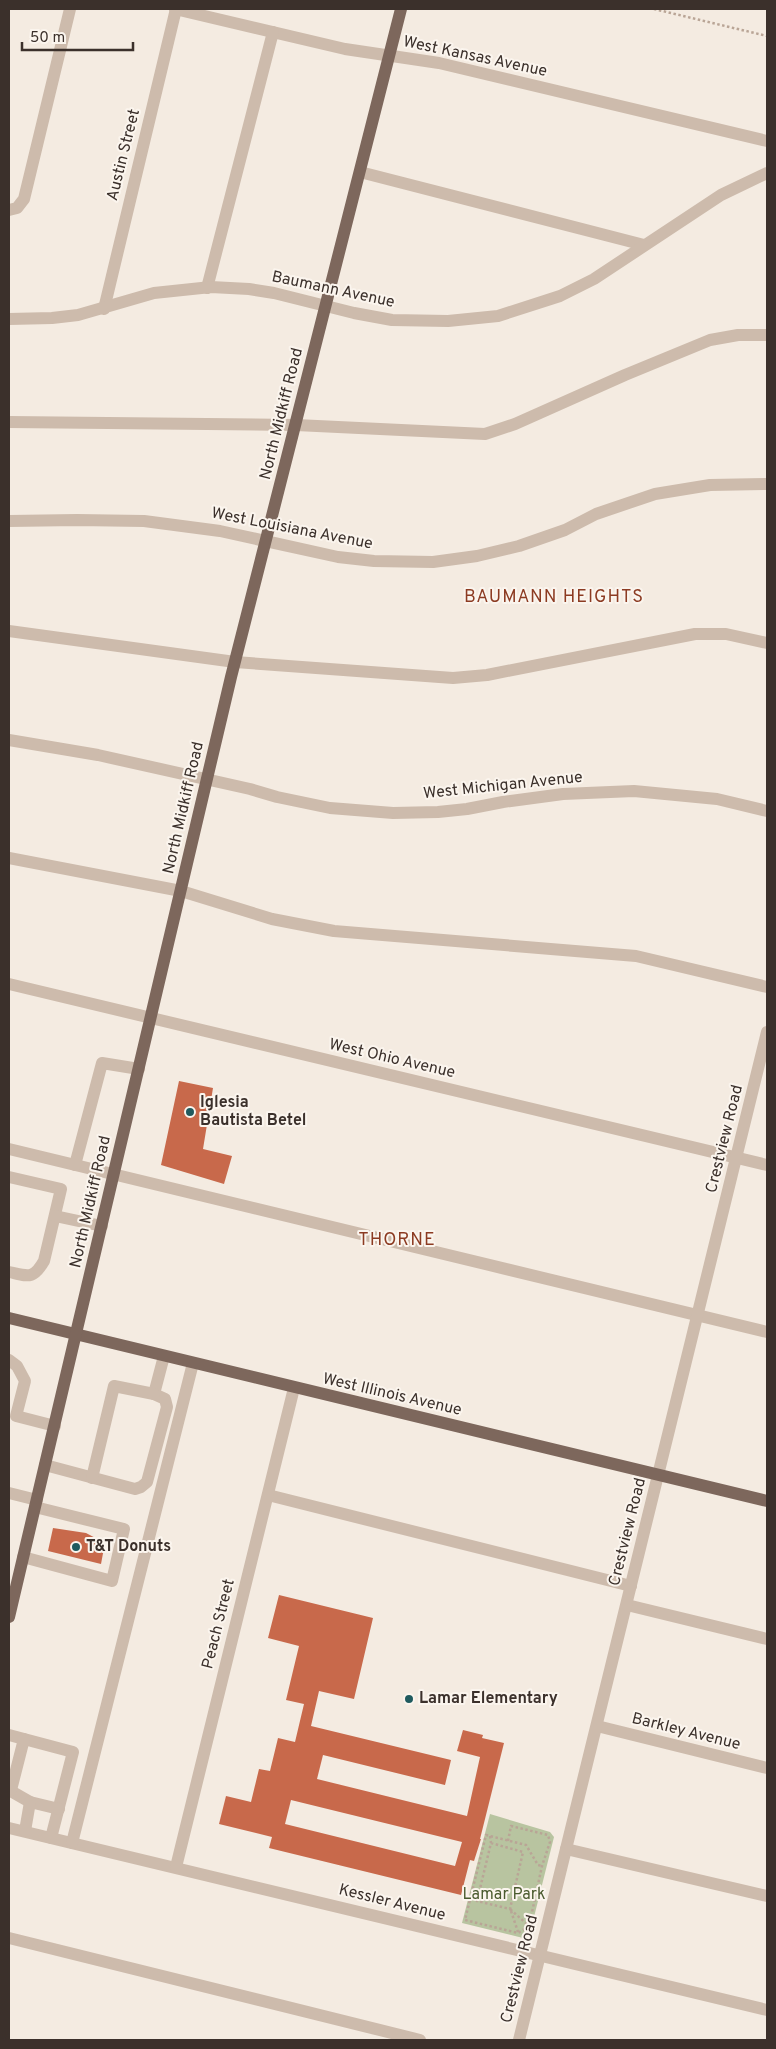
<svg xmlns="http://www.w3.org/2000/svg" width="776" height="2049" font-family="Overpass,sans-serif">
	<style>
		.green { fill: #b8c4a0 }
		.building { fill: #c8694b; fill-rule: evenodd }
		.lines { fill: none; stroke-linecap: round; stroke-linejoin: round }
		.path { stroke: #b9a596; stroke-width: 2.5; stroke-dasharray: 2.5 2.5; stroke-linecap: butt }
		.minor { stroke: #cdbbac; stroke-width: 12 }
		.major { stroke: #7d675c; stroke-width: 12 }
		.poi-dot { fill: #1f5a5e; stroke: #fbf5ee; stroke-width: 2 }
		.labels { text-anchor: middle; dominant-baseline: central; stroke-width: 4; stroke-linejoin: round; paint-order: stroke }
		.street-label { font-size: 16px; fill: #3b302b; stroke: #fbf5ee }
		.poi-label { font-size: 16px; font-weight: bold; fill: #3b302b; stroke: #fbf5ee; text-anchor: start }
		.park-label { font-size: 16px; fill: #4a5a2e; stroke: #fbf5ee }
		.neighbourhood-label { font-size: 18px; letter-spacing: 1px; fill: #8c3b22; stroke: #fbf5ee }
	</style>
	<rect width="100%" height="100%" fill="#f4ebe1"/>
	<path class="green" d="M 490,1814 L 550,1832 L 554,1837 L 531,1929 L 523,1938 L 462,1923 Z"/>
	<g class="building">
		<path d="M 179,1081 L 213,1088 L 203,1149 L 232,1156 L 224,1184 L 161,1165 Z"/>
		<path d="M 53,1528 L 86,1533 L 105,1543 L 101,1564 L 48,1551 Z"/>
		<path d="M 279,1595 L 373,1618 L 354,1699 L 319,1691 L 311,1726 L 451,1760 L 445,1785 L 323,1755 L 317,1779 L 467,1816 L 480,1757 L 457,1751 L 463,1730 L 483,1735 L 482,1738 L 504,1743 L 480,1839 L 481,1839 L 474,1861 L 470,1860 L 461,1895 L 269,1848 L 272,1837 L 219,1824 L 226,1796 L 251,1802 L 259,1769 L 270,1771 L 278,1738 L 295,1742 L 304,1704 L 286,1700 L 299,1646 L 268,1638 ZM 291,1800 L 462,1842 L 455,1866 L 285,1824 Z"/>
	</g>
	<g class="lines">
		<g class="path">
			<path d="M 654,9 L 767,36"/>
			<path d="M 490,1836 L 491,1843 L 477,1901 L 510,1909 L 523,1852 L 491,1843"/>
			<path d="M 508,1841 L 511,1826 L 548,1835 L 550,1842 L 542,1866 L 529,1926 L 510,1909"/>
			<path d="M 511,1911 L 518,1932"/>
			<path d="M 534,1927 L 529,1926 L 518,1933 L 465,1920 L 486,1835 L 526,1845 L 538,1865 L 542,1866"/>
		</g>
		<g class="minor">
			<path d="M 175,9 L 345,49 L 439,63 L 767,141"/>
			<path d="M 360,172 L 644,245"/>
			<path d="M 9,210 L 17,208 L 24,199 L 70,9"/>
			<path d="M 207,288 L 273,32"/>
			<path d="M 104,309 L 176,9"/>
			<path d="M 9,319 L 52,318 L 78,315 L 154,293 L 211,287 L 249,289 L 274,293 L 354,313 L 392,320 L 448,321 L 498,316 L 560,296 L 594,279 L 721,195 L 767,173"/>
			<path d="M 9,422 L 296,425 L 485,434 L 515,424 L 625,375 L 710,340 L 738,335 L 767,335"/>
			<path d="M 9,521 L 77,520 L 144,521 L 220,531 L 338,557 L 374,561 L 433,562 L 477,556 L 519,546 L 565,530 L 596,514 L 655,494 L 710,485 L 767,484"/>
			<path d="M 9,631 L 235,662 L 453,678 L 487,675 L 695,634 L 726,634 L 767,643"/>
			<path d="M 9,740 L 98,755 L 250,789 L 277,797 L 330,808 L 393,813 L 438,812 L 467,809 L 503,802 L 563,794 L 634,791 L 717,799 L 767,811"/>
			<path d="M 9,858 L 181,891 L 272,919 L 334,931 L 636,956 L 767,987"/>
			<path d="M 9,984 L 767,1165"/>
			<path d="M 9,1149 L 767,1332"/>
			<path d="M 75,1165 L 102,1063 L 139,1069"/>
			<path d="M 9,1177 L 61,1189 L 44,1261 C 33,1280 28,1276 9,1272"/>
			<path d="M 55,1216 L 102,1226"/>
			<path d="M 9,1360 L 17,1366 L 25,1381 L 16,1416 L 55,1426"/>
			<path d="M 45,1465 L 135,1489 L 141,1487 L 147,1482 L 167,1407 L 165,1399 L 154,1394 L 164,1356"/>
			<path d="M 92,1478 L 114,1386 L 154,1394"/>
			<path d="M 9,1493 L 37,1500"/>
			<path d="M 268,1495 L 631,1586"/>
			<path d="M 23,1557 L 112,1581 L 124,1529 L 35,1507"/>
			<path d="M 627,1605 L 767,1639"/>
			<path d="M 597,1726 L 767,1768"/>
			<path d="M 9,1735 L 73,1752 L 51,1838"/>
			<path d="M 9,1790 L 30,1802 L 59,1809"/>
			<path d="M 11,1790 L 24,1739"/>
			<path d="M 9,1828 L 767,2010"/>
			<path d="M 25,1831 L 30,1802"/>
			<path d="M 72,1843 L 193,1363"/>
			<path d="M 566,1849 L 767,1896"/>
			<path d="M 176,1867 L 294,1388"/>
			<path d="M 9,1938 L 420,2040"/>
			<path d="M 519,2040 L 767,1032"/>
		</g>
		<g class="major">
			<path d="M 9,1318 L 767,1501"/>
			<path d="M 9,1617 L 231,677 L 401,9"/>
		</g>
	</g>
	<g class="poi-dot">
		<circle cx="190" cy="1112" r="5"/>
		<circle cx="76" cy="1547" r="5"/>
		<circle cx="409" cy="1699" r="5"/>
	</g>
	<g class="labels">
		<g class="street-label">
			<text transform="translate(475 57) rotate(12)">West Kansas Avenue</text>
			<text transform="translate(124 155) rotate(-76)">Austin Street</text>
			<text transform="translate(333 290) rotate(12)">Baumann Avenue</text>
			<text transform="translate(282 414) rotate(-76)">North Midkiff Road</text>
			<text transform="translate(292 529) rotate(11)">West Louisiana Avenue</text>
			<text transform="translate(503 786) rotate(-6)">West Michigan Avenue</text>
			<text transform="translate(184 808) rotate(-77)">North Midkiff Road</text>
			<text transform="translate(392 1059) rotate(13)">West Ohio Avenue</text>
			<text transform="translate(725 1139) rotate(-76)">Crestview Road</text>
			<text transform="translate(91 1202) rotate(-77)">North Midkiff Road</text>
			<text transform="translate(392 1395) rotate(13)">West Illinois Avenue</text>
			<text transform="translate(628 1532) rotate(-76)">Crestview Road</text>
			<text transform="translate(219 1624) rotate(-76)">Peach Street</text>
			<text transform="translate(686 1732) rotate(14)">Barkley Avenue</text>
			<text transform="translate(392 1903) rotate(14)">Kessler Avenue</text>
			<text transform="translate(520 1969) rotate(-76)">Crestview Road</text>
		</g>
		<g class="poi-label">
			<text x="200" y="1103">Iglesia<tspan x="200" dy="18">Bautista Betel</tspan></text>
			<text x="86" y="1547">T&amp;T Donuts</text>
			<text x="419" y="1699">Lamar Elementary</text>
		</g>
		<g class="park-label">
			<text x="504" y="1895">Lamar Park</text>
		</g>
		<g class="neighbourhood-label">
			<text x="554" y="597">BAUMANN HEIGHTS</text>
			<text x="397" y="1240">THORNE</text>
		</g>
	</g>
	<rect width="776" height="2049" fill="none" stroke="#3b302b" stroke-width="20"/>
	<path d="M22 42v8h111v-8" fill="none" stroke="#3b302b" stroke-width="2.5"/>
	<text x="30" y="42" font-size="15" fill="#3b302b" stroke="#fbf5ee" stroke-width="4" paint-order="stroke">50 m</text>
</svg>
